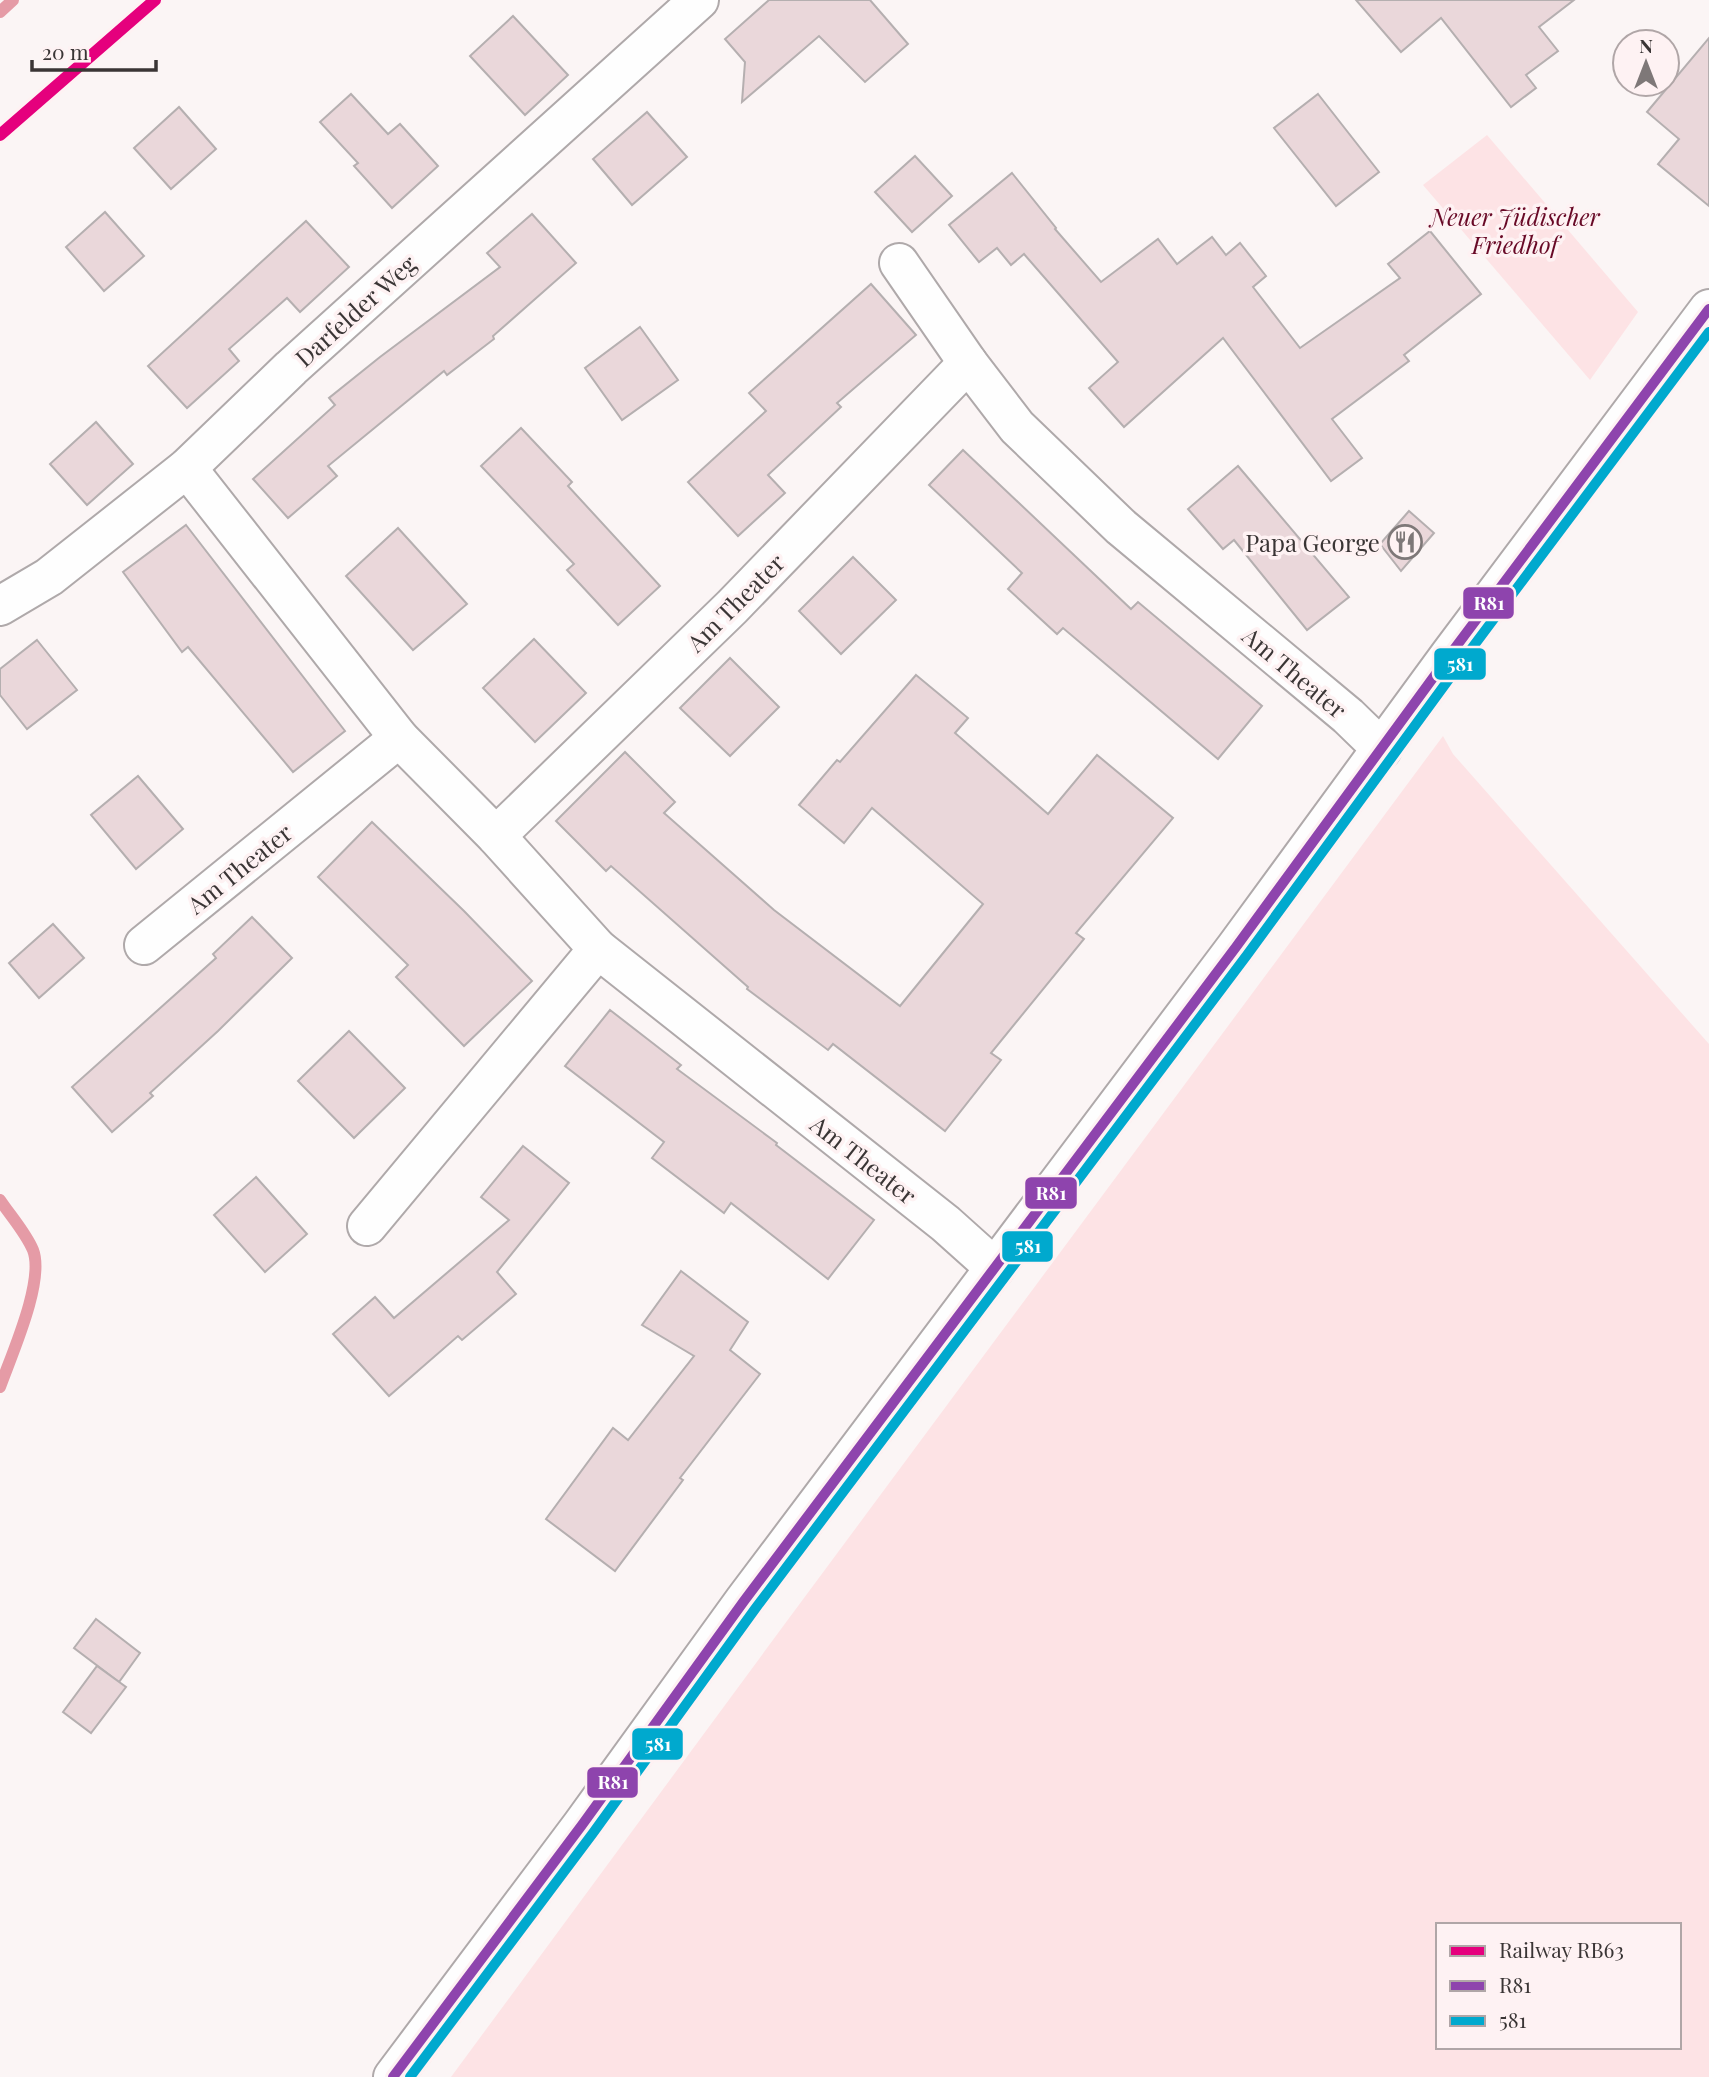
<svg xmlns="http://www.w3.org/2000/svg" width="1709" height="2077" font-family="'Playfair Display',serif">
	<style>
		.green { fill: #fde3e5; fill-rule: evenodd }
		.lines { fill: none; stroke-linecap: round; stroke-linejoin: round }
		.stream { stroke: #e59ba6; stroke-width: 12 }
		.building { fill: #ead7da; stroke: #b5afb0; stroke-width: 2 }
		.street-casing { stroke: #afa9aa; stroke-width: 42 }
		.street { stroke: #fefefe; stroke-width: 38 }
		.bus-1-casing { stroke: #fef2f3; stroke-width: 16 }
		.bus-2-casing { stroke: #fef2f3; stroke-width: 16 }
		.bus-1 { stroke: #8e44ad; stroke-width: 10 }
		.bus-2 { stroke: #00a9ce; stroke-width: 10 }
		.rail-1-casing { stroke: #fef2f3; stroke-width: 18 }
		.rail-1 { stroke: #e5007d; stroke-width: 12 }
		.labels { text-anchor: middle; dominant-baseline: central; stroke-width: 7; stroke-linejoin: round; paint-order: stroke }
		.park-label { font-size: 24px; font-style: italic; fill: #680926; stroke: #fef2f3 }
		.street-label { font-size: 24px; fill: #3a3535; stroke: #fef2f3 }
		.poi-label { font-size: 24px; fill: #3a3535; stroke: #fef2f3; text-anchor: end }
		.line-badge { stroke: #fef2f3; stroke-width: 2.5 }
		.badge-label { font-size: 19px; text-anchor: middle; font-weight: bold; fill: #fff }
	</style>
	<rect width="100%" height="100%" fill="#fbf5f5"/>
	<g class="green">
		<path d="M 1487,135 L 1638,312 L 1590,380 L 1423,185 Z"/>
		<path d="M 1443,736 L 1453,754 L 1709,1044 L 1709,2077 L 451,2077 L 784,1625 ZM 1438,1925 L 1679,1925 L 1679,2047 L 1438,2047 Z"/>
	</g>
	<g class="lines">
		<g class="stream">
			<path d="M 0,12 L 13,0"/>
			<path d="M 0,1200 C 10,1215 26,1233 33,1250 C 45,1281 11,1356 0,1387"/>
		</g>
	</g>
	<g class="building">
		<path d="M 769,0 L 870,0 L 908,44 L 865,82 L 819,36 L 742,102 L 745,62 L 725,39 Z"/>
		<path d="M 1356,0 L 1574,0 L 1539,27 L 1558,51 L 1526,75 L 1536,88 L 1511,107 L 1441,18 L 1401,52 Z"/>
		<path d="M 513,16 L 568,75 L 525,115 L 470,56 Z"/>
		<path d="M 1709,38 L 1709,206 L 1658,164 L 1679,139 L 1647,112 Z"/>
		<path d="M 351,94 L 388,134 L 400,124 L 438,166 L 392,208 L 354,166 L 358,163 L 320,122 Z"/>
		<path d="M 1318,94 L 1379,172 L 1336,206 L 1274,128 Z"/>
		<path d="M 179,107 L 216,149 L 171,189 L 134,148 Z"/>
		<path d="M 647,112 L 687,157 L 632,205 L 593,159 Z"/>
		<path d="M 915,156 L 952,196 L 912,232 L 875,192 Z"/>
		<path d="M 1012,173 L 1056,228 L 1055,229 L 1101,282 L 1158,239 L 1177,264 L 1212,237 L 1226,255 L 1240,243 L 1266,276 L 1253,287 L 1300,348 L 1400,278 L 1388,264 L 1430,231 L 1481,294 L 1404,355 L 1409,361 L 1332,419 L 1362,458 L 1331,481 L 1223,338 L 1124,427 L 1089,388 L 1118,362 L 1024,254 L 1011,265 L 997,248 L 979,262 L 949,225 Z"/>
		<path d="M 105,212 L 144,256 L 104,291 L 66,247 Z"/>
		<path d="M 532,214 L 576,263 L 493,336 L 494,339 L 447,375 L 444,371 L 328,466 L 337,476 L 288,518 L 253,479 L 335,405 L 329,398 L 380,357 L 500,267 L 487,253 Z"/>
		<path d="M 306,221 L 349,267 L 300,312 L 287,298 L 229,349 L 239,361 L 187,408 L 148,366 Z"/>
		<path d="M 871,284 L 916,335 L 837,403 L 841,407 L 768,475 L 785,493 L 738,536 L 688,482 L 766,411 L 749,393 Z"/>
		<path d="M 640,327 L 678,380 L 622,420 L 585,368 Z"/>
		<path d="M 96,422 L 133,464 L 87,505 L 50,464 Z"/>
		<path d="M 521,428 L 572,482 L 568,486 L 660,586 L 618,625 L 567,570 L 574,564 L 481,466 Z"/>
		<path d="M 963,450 L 1131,609 L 1138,602 L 1262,706 L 1218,759 L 1063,628 L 1057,634 L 1008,589 L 1022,573 L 929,485 Z"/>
		<path d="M 1238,466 L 1349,597 L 1307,630 L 1234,540 L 1223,549 L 1188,509 Z"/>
		<path d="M 1409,511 L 1434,533 L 1401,571 L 1380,544 Z"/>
		<path d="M 186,525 L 345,731 L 293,772 L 188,647 L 182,652 L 123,572 Z"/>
		<path d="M 398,528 L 467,604 L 413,650 L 346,576 Z"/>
		<path d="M 853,557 L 896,600 L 841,654 L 799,611 Z"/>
		<path d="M 534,639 L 586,693 L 535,742 L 483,688 Z"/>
		<path d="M 37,640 L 77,690 L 27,729 L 0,695 L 0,669 Z"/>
		<path d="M 730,658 L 779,707 L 730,756 L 680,708 Z"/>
		<path d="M 916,675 L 968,718 L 955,733 L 1048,814 L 1097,755 L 1173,818 L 1076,933 L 1084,939 L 991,1053 L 1001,1060 L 945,1131 L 833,1044 L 828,1050 L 747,989 L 748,987 L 611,866 L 606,871 L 556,821 L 625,752 L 675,802 L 664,813 L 774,910 L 900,1006 L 983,904 L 872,808 L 844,843 L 799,805 L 837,760 L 840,762 Z"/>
		<path d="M 138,776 L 183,829 L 136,869 L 91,815 Z"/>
		<path d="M 372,822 L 464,911 L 532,981 L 464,1046 L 396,977 L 408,965 L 318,877 Z"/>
		<path d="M 252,917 L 292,958 L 218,1031 L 150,1093 L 153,1096 L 112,1132 L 72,1087 L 216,958 L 213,954 Z"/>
		<path d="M 53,924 L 84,958 L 39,998 L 9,963 Z"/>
		<path d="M 610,1010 L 681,1065 L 677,1069 L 777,1143 L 776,1145 L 874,1220 L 828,1279 L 731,1203 L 724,1213 L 652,1158 L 664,1142 L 565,1066 Z"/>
		<path d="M 349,1031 L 405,1088 L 354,1138 L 298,1081 Z"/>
		<path d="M 523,1146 L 569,1183 L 497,1272 L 516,1294 L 462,1340 L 458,1336 L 389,1396 L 333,1334 L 375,1297 L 394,1318 L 509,1220 L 481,1197 Z"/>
		<path d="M 256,1177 L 307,1234 L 265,1272 L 214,1215 Z"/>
		<path d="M 681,1271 L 748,1322 L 730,1350 L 760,1374 L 680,1478 L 683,1480 L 615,1571 L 546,1519 L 613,1428 L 628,1440 L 694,1356 L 642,1325 Z"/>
		<path d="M 96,1619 L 140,1653 L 119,1682 L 74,1648 Z"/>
		<path d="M 97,1666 L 126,1687 L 91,1733 L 63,1712 Z"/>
	</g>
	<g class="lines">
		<g class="street-casing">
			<g id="street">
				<path d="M 899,263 L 968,363"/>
				<path d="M 187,468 L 399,738 L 496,836 L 598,949 L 946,1224 L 995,1268"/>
				<path d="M 0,606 L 49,577 L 187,468 L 291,368 L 699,0"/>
				<path d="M 496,836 L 732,607 L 968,363 L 1017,427 L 1121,527 L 1348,716 L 1382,749"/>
				<path d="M 144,945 L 399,738"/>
				<path d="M 367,1226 L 598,949"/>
				<path d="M 393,2077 L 582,1825 L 744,1601 L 1236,947 L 1449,656 L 1709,309"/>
			</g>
		</g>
		<use href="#street" class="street"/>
		<g class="bus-1-casing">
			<path id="bus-1" d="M 393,2077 L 582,1825 L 744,1601 L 1236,947 L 1449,656 L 1709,309"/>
		</g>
		<g class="bus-2-casing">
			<path id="bus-2" d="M 410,2077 L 593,1833 L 755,1609 L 1247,955 L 1460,664 L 1709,332"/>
		</g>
		<use href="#bus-1" class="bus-1"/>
		<use href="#bus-2" class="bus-2"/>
		<g class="rail-1-casing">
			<path id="rail-1" d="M 0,135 L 155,0"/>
		</g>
		<use href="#rail-1" class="rail-1"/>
	</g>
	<defs>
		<g id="restaurant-ring" transform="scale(1.75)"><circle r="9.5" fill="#fef2f3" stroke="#7e7878" stroke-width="1.5"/><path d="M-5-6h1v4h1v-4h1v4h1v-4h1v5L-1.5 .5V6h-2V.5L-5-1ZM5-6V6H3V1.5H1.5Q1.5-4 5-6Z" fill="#7e7878"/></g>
	</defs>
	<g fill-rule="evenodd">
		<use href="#restaurant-ring" x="1405" y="542"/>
	</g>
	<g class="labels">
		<g class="park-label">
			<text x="1515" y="216">Neuer Jüdischer<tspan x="1515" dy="28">Friedhof</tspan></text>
		</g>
		<g class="street-label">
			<text transform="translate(355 310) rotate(-42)">Darfelder Weg</text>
			<text transform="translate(735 602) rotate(-45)">Am Theater</text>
			<text transform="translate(1295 672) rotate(40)">Am Theater</text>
			<text transform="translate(239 868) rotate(-39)">Am Theater</text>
			<text transform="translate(864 1159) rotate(38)">Am Theater</text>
		</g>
		<g class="poi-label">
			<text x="1380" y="542">Papa George</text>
		</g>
	</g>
	<g class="line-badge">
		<rect x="1462" y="586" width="53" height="34" rx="7" fill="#8e44ad"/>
		<rect x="1433" y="647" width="54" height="34" rx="7" fill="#00a9ce"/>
		<rect x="1024" y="1176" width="54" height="34" rx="7" fill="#8e44ad"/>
		<rect x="1001" y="1230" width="53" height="33" rx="7" fill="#00a9ce"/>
		<rect x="631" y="1727" width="53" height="34" rx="7" fill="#00a9ce"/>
		<rect x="586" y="1766" width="53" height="33" rx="7" fill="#8e44ad"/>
	</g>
	<g class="badge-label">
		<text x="1489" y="610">R81</text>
		<text x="1460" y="671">581</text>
		<text x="1051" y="1200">R81</text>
		<text x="1028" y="1253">581</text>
		<text x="658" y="1751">581</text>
		<text x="613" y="1789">R81</text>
	</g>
	<rect x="1436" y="1923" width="245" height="126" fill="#fef2f3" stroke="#b0a6a7" stroke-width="2"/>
	<rect x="1450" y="1946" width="35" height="10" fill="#e5007d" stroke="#b0a6a7" stroke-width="2"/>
	<text x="1499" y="1958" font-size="21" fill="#3a3535">Railway RB63</text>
	<rect x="1450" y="1981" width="35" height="10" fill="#8e44ad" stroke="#b0a6a7" stroke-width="2"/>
	<text x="1499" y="1993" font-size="21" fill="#3a3535">R81</text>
	<rect x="1450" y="2016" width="35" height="10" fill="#00a9ce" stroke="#b0a6a7" stroke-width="2"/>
	<text x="1499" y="2028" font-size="21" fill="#3a3535">581</text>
	<g transform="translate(1646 63)"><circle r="33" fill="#fef2f3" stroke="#b0a6a7" stroke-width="2"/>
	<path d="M0-5L12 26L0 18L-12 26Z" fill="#7e7878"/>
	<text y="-10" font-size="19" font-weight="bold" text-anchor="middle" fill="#3a3535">N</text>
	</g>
	<path d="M32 60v10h124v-10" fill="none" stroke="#3a3535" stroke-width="3.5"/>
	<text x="42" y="60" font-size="21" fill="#3a3535" stroke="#fef2f3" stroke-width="5" paint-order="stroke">20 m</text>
</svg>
